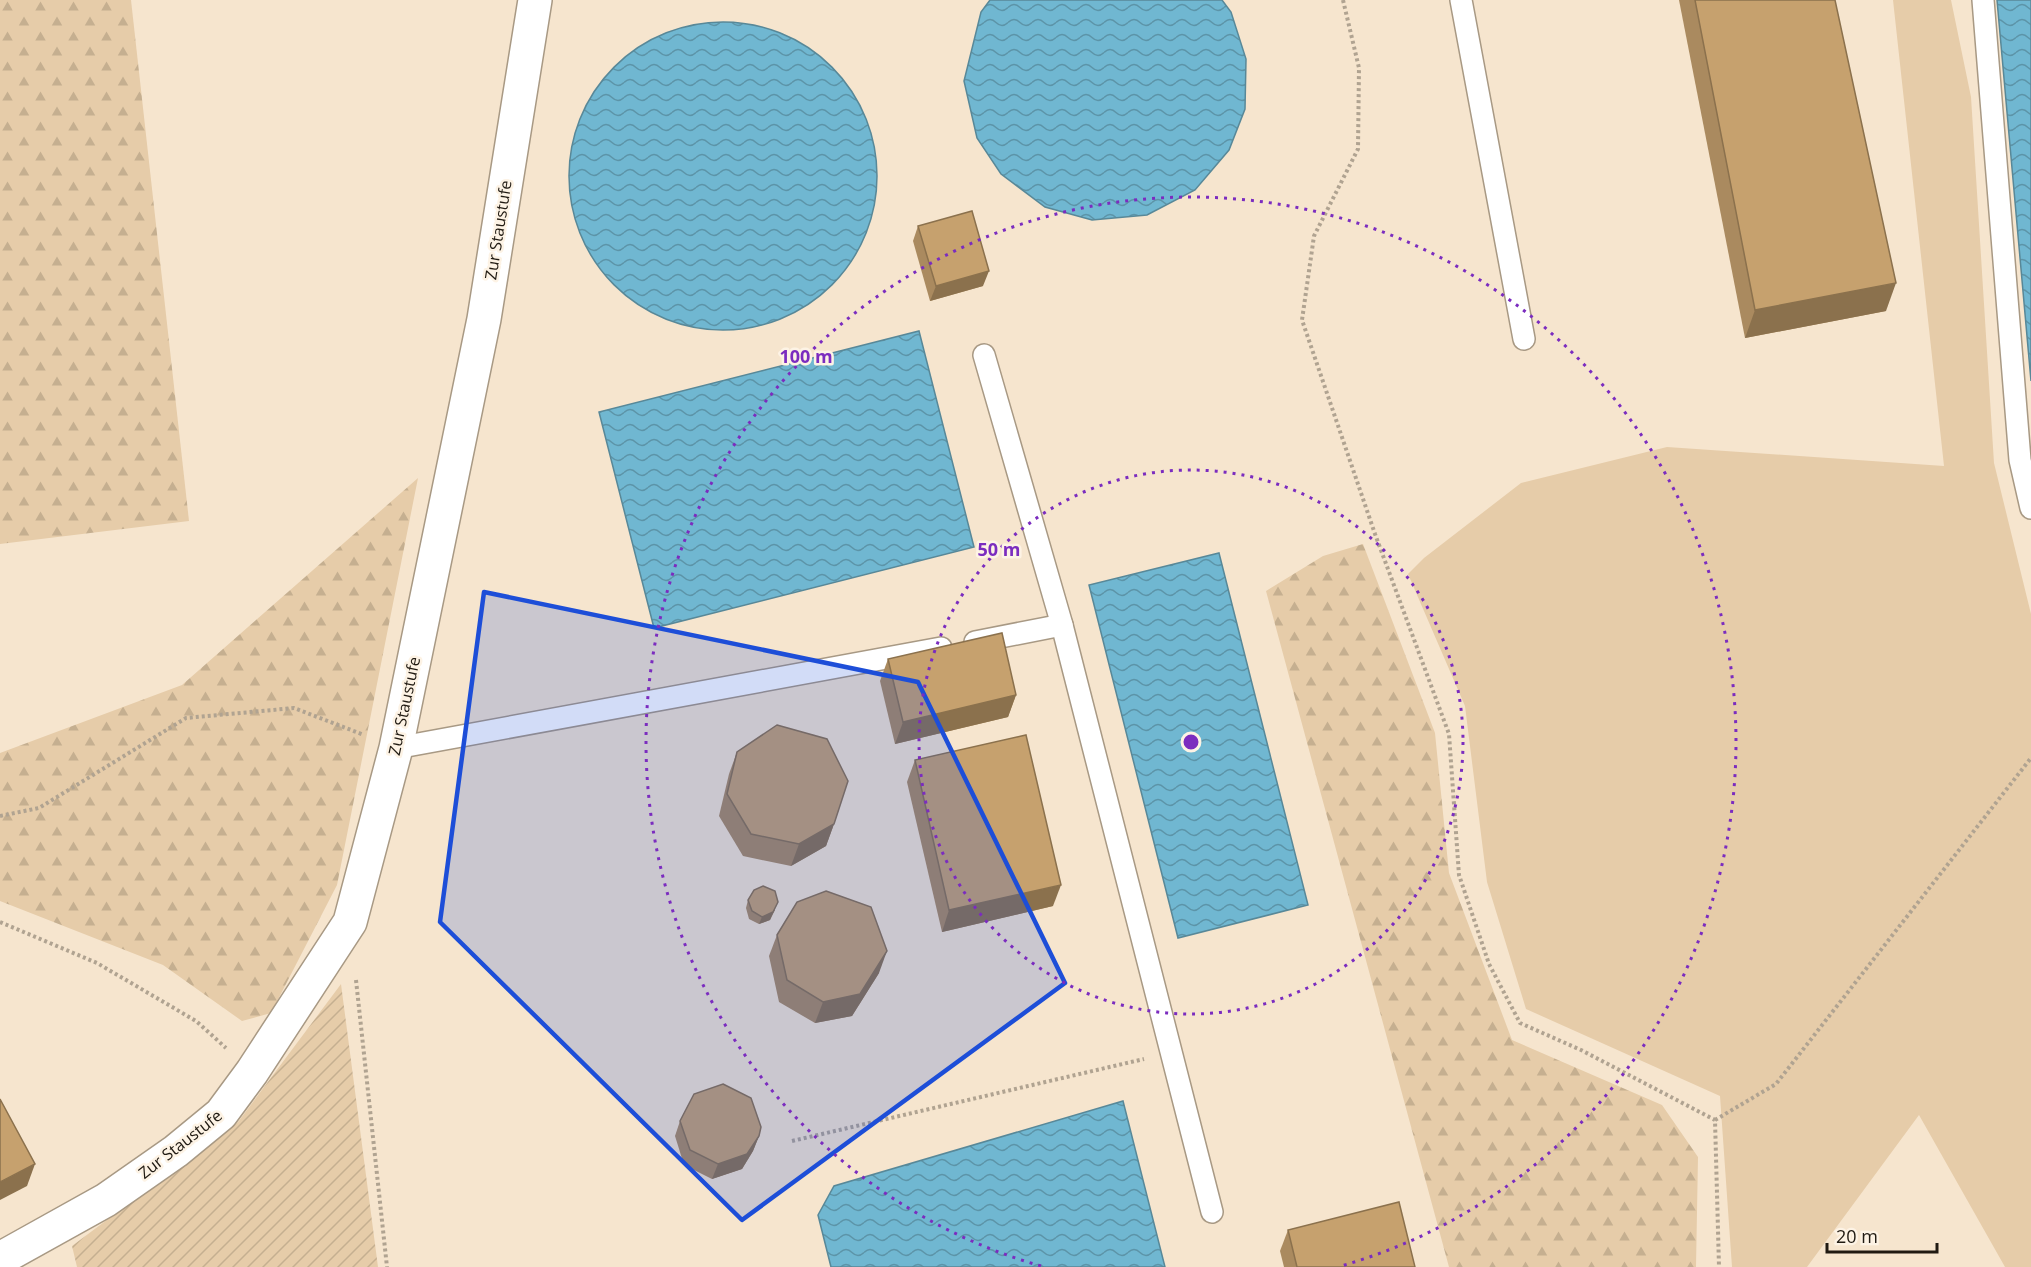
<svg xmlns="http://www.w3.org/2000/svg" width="2031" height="1267" font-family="'Open Sans',sans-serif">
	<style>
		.grass { fill: #e6cca9 }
		.forest { fill: url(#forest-firs) }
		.garden { fill: url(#garden-furrows) }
		.water { fill: url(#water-waves); stroke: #588898; stroke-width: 1.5 }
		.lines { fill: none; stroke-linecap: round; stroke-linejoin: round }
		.lane-casing { stroke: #a89984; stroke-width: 24 }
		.street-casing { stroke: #a89984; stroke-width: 36 }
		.path { stroke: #b0a391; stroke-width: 4; stroke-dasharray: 3 3; stroke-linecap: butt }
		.lane { stroke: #fff; stroke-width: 21 }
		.street { stroke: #fff; stroke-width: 33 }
		.wall { fill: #aa8a5f }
		.shaded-wall { fill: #8b714d }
		.building { fill: #c6a16e; stroke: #8b714d; stroke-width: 1.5 }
		.marked { fill: #1d4ed8; fill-opacity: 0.2; stroke: #1d4ed8; stroke-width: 4.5; stroke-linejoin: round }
		.ring { fill: none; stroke: #7b2cbf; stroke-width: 3; stroke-dasharray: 3 6 }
		.labels { text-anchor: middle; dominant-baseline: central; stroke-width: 5; stroke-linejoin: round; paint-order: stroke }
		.street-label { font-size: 16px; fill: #201a12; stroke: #fdf3e5 }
		.centre { fill: #7b2cbf; stroke: #fdf3e5; stroke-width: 3 }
		.ring-label { font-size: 18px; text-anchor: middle; font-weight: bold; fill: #7b2cbf; stroke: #fdf3e5; stroke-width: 5; stroke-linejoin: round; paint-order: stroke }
	</style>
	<defs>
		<pattern id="forest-firs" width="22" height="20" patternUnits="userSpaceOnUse" patternTransform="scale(1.5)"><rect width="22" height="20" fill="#e6cca9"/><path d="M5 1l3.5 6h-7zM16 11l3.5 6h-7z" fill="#c5af90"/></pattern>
		<pattern id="garden-furrows" width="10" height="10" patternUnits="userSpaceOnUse" patternTransform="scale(1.5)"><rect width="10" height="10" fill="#e6cca9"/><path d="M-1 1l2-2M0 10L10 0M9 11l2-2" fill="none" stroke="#c5af90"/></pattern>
		<pattern id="water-waves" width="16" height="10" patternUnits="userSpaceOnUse" patternTransform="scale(1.5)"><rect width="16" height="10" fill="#70b7d1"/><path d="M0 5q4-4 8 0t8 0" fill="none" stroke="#5c94a8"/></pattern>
	</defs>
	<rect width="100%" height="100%" fill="#f6e5ce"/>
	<path class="grass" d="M 1893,0 L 1951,0 L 1971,97 L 1994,463 L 2031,614 L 2031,1267 L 2005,1267 L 1919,1115 L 1807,1267 L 1732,1267 L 1720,1096 L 1526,1009 L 1487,882 L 1465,706 L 1408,574 L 1424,558 L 1521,483 L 1667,447 L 1944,466 Z"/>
	<g class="forest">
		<path d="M 0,0 L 131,0 L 189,521 L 0,544 Z"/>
		<path d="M 418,478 L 337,885 L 271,1013 L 242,1021 L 163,965 L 0,901 L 0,753 L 182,685 Z"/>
		<path d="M 1363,544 L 1435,733 L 1449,873 L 1512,1040 L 1662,1105 L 1698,1157 L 1696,1267 L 1449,1267 L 1266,591 L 1323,556 Z"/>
	</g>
	<path class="garden" d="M 341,984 L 378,1267 L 77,1267 L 72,1246 L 238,1122 Z"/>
	<g class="water">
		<path d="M 990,0 L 1222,0 L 1231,12 L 1246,59 L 1245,109 L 1229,150 L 1195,190 L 1147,215 L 1092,220 L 1045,207 L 1001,174 L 977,138 L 964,81 L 981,12 Z"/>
		<path d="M 1997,0 L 2031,0 L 2031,381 Z"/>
		<circle cx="723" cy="176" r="154"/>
		<path d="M 919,331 L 974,547 L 654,628 L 599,412 Z"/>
		<path d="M 1219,553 L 1308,905 L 1178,938 L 1089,585 Z"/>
		<path d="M 1123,1101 L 1165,1267 L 831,1267 L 818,1215 L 834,1186 Z"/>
	</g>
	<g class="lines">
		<g class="lane-casing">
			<g id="lane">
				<path d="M 1461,0 L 1524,339"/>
				<path d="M 1983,0 L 2020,460 L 2031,508"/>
				<path d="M 984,355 L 1062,625 L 1212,1212"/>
				<path d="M 975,642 L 1062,625"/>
				<path d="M 396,748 L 941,648"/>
			</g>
		</g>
		<g class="street-casing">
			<path id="street" d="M 0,1259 L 106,1200 L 176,1151 L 221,1114 L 252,1072 L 350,922 L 396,748 L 484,319 L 535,0"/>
		</g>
		<g class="path">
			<path d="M 1343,0 L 1359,68 L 1358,149 L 1314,236 L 1302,320 L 1375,534 L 1449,734 L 1459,875 L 1489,964 L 1520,1023 L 1581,1050 L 1715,1120 L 1719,1267"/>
			<path d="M 0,816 L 39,808 L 186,718 L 294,708 L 364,735"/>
			<path d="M 0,922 L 97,963 L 196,1021 L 226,1048"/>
			<path d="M 356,980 L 387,1267"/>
			<path d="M 1715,1120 L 1776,1084 L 2031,758"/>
			<path d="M 792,1141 L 1144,1059"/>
		</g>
		<use href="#lane" class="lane"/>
		<use href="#street" class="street"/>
	</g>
	<g class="wall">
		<path d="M 1679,0 L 1835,0 L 1886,311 L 1745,338 Z"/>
		<path d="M 918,226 L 983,286 L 930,301 L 913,241 Z"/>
		<path d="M 888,659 L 1016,695 L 1008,717 L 895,744 L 880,681 Z"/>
		<path d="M 737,752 L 834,824 L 826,846 L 791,866 L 743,856 L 719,816 L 729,774 Z"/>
		<path d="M 915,760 L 1053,906 L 942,932 L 907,782 Z"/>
		<path d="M 748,900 L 775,910 L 770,920 L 759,924 L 749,919 L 746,908 Z"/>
		<path d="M 777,935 L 879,973 L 852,1016 L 815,1023 L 779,1002 L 769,956 Z"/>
		<path d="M 680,1121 L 759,1136 L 753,1151 L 742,1169 L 712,1179 L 684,1165 L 675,1136 Z"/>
		<path d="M 1288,1230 L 1415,1267 L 1284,1267 L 1280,1251 Z"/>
	</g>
	<g class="shaded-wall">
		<path d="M 989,271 L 983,286 L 930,301 L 936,286 Z"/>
		<path d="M 1896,283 L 1886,311 L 1745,338 L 1755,310 Z"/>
		<path d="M 1016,695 L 1008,717 L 895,744 L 903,722 Z"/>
		<path d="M 834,824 L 826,846 L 791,866 L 799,844 Z"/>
		<path d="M 1061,885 L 1053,906 L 942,932 L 949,910 Z"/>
		<path d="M 778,902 L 770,920 L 759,924 L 762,917 Z"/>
		<path d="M 887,951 L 879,973 L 852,1016 L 815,1023 L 823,1002 Z"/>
		<path d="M 759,1136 L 753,1151 L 742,1169 L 712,1179 L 718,1164 Z"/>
		<path d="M 35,1164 L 27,1186 L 0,1200 L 0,1182 Z"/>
	</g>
	<g class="building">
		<path d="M 1695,0 L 1835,0 L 1896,283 L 1755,310 Z"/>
		<path d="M 972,211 L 989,271 L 936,286 L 918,226 Z"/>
		<path d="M 1002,633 L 1016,695 L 903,722 L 888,659 Z"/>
		<path d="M 777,725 L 827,739 L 848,781 L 834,824 L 799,844 L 751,834 L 727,794 L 737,752 Z"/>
		<path d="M 1026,735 L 1061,885 L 949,910 L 915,760 Z"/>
		<path d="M 763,886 L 775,891 L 778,902 L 773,912 L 762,917 L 752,911 L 748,900 L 754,890 Z"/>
		<path d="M 826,891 L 871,907 L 887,951 L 860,994 L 823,1002 L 787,980 L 777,935 L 797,902 Z"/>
		<path d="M 723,1084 L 751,1098 L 761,1127 L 759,1136 L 747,1154 L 718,1164 L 690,1150 L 680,1121 L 694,1094 Z"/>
		<path d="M 0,1099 L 35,1164 L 0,1182 Z"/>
		<path d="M 1399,1202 L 1415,1267 L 1297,1267 L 1288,1230 Z"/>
	</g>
	<path class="marked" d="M 484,592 L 918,682 L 1065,983 L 742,1220 L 440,922 Z"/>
	<g class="ring">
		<circle cx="1191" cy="742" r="272"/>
		<path d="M1041 1266A545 545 0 1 1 1341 1266"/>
	</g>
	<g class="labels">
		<g class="street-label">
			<text transform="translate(498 230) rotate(-81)">Zur Staustufe</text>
			<text transform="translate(404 706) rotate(-78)">Zur Staustufe</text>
			<text transform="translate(180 1144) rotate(-38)">Zur Staustufe</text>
		</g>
	</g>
	<circle cx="1191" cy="742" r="9" class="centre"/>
	<g class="ring-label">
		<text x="806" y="363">100 m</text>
		<text x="999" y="556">50 m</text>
	</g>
	<path d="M1827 1243v9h110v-9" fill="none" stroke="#201a12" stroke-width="3"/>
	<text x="1836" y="1243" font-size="18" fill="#201a12" stroke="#fdf3e5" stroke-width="4.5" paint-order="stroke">20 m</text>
</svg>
